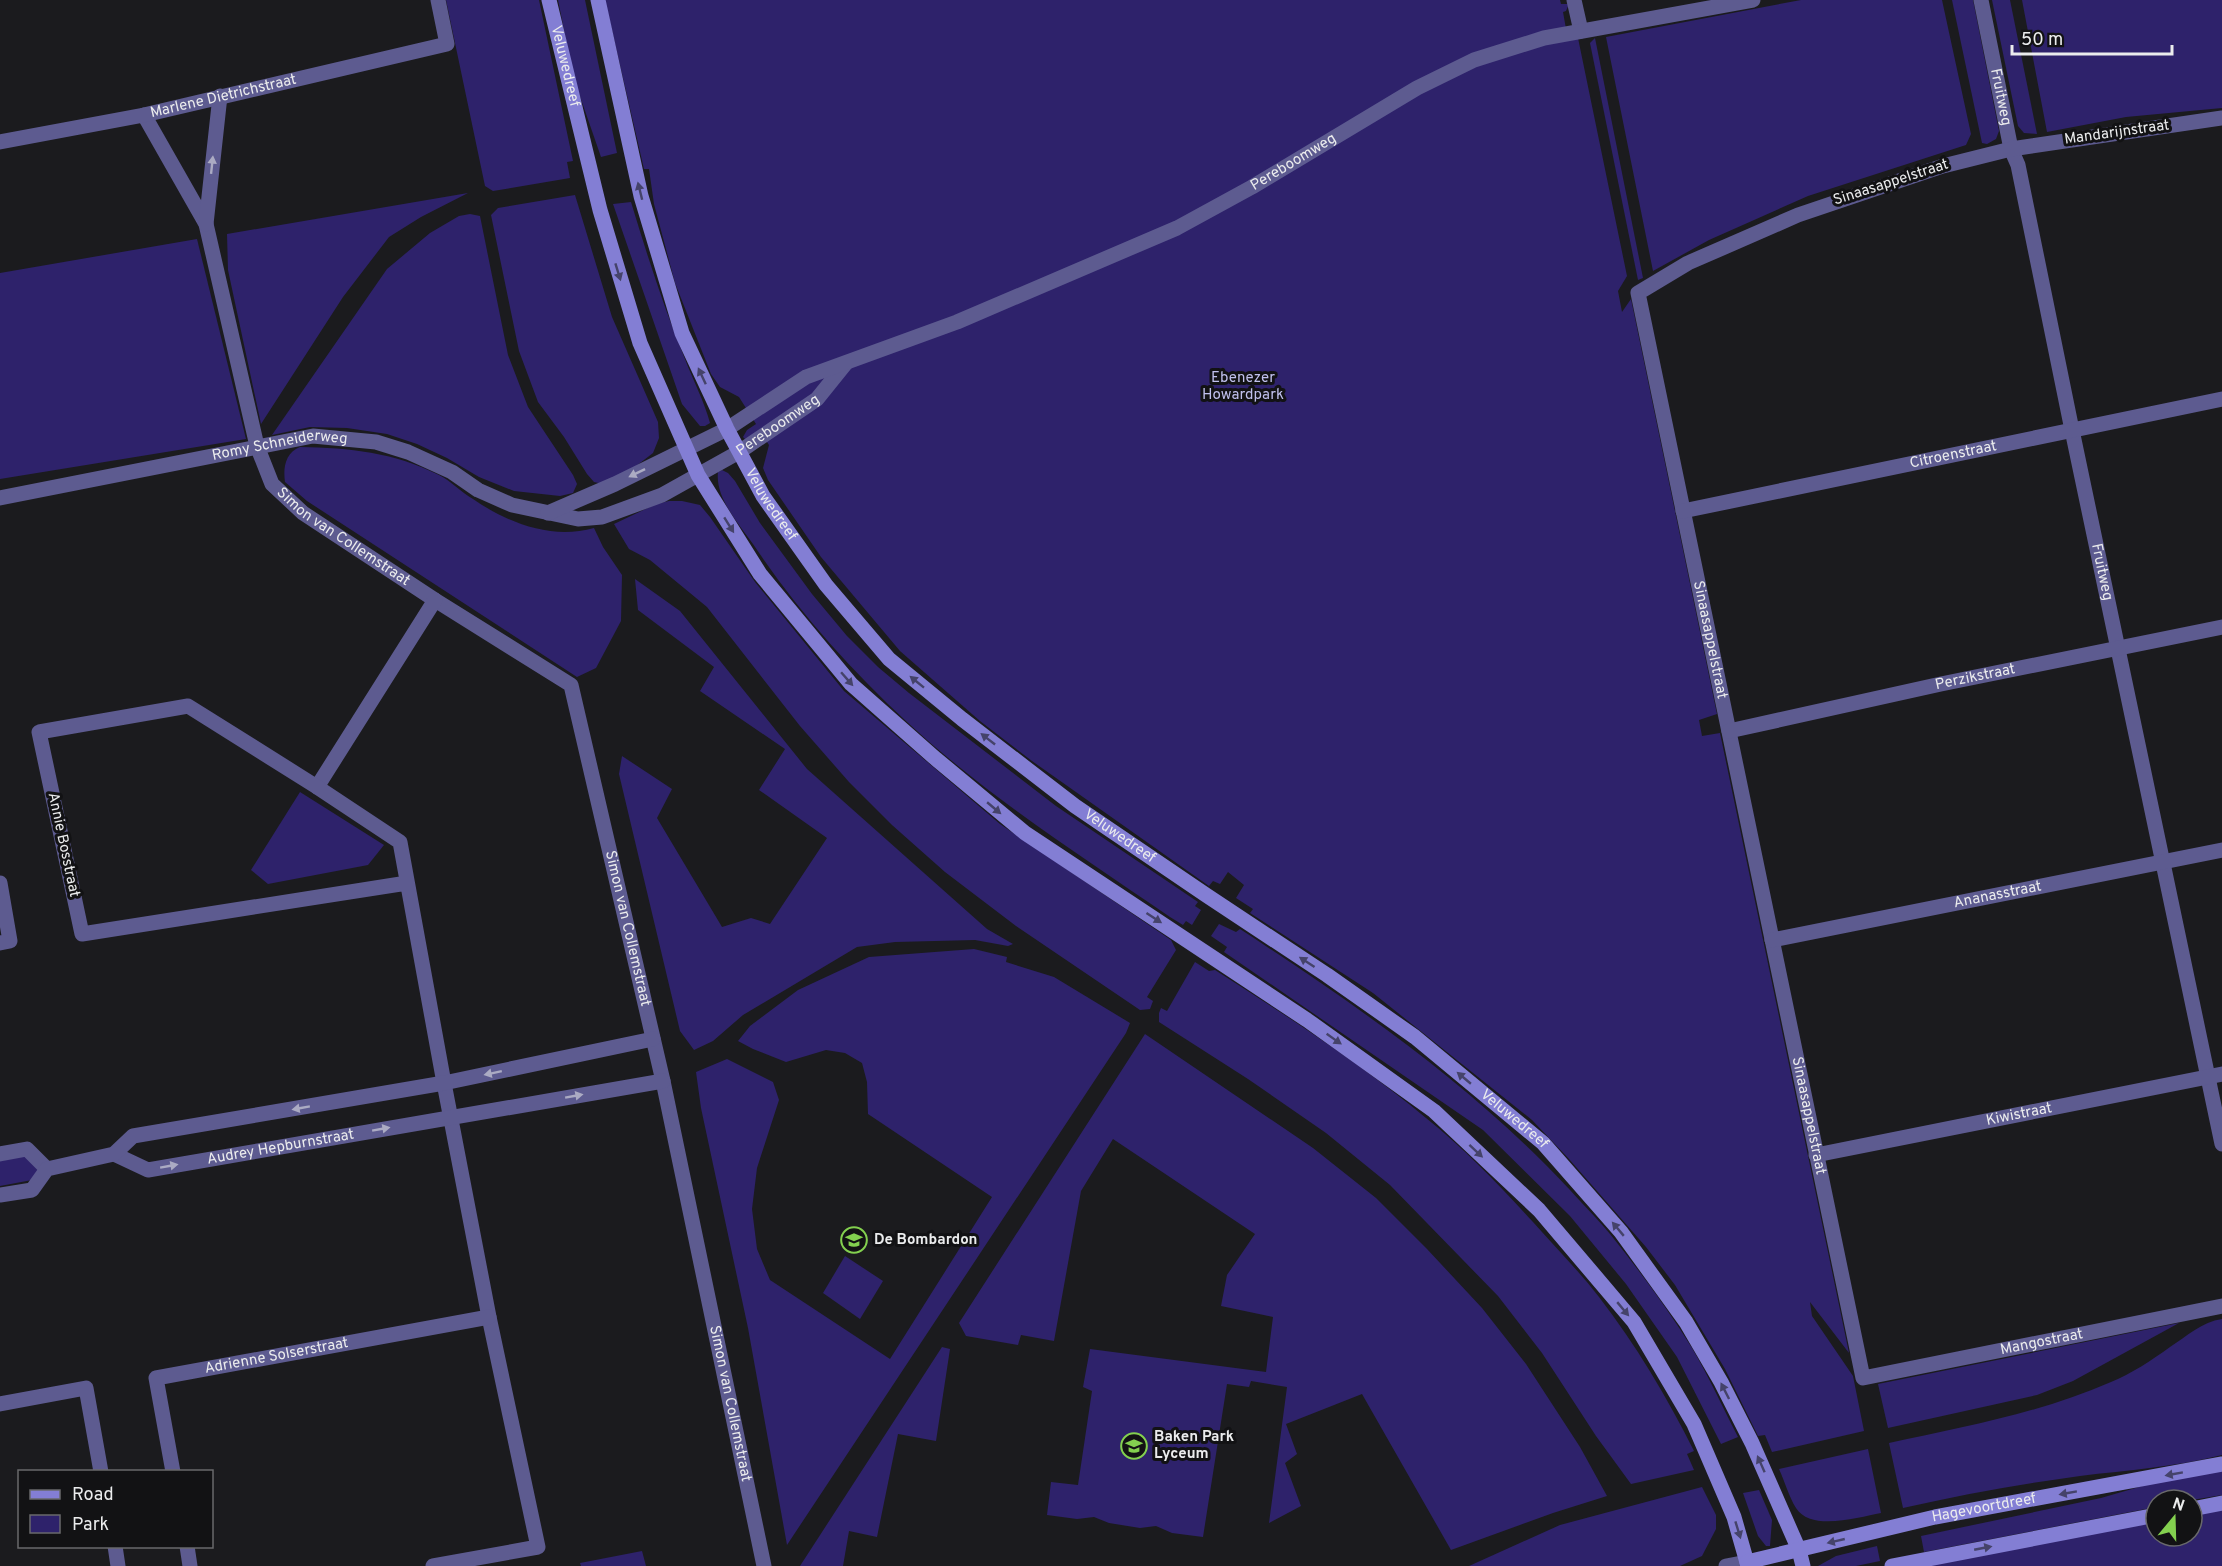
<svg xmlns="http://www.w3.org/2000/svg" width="2222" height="1566" font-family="Overpass,sans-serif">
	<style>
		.green { fill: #2e226b }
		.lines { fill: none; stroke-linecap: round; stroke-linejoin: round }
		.street { stroke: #5d5b90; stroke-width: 15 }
		.secondary { stroke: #837ed4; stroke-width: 15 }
		.oneway { fill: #ababc3 }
		.oneway2 { fill: #45436a }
		.labels { text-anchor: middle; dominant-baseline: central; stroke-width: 6; stroke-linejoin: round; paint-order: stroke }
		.street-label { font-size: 15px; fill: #ebeced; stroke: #121214 }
		.park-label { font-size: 15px; fill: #c0c0ed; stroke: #121214 }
		.poi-label { font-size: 15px; font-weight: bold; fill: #ebeced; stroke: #121214; text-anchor: start }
	</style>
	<rect width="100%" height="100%" fill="#1b1b1e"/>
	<g class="green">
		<path d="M 446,0 L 539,0 L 573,161 L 567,162 L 570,178 L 493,191 L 485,186 Z"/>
		<path d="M 558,0 L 585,0 L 617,153 L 601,157 L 574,79 Z"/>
		<path d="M 605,0 L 1560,0 L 1561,4 L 1569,4 L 1566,11 L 1563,12 L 1568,40 L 1578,38 L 1627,276 L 1618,291 L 1622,312 L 1631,299 L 1717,714 L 1699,720 L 1702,736 L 1720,733 L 1849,1353 L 1810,1302 L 1812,1316 L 1853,1376 L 1864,1431 L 1772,1452 L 1765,1435 L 1758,1436 L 1725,1369 L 1675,1285 L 1646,1247 L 1569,1159 L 1532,1120 L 1373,993 L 1250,913 L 1253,909 L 1236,898 L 1244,885 L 1228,872 L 1220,884 L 1213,881 L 1209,886 L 1032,761 L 980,721 L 900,651 L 821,557 L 768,480 L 763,468 L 769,445 L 761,433 L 747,441 L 743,437 L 747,430 L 756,424 L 739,397 L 720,387 L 711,374 L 675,283 L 654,204 L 649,169 L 644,169 Z"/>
		<path d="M 1801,0 L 1942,0 L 1971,134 L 1966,145 L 1808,196 L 1709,240 L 1653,271 L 1606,37 Z"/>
		<path d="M 1952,0 L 1973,0 L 1999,131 L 1996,139 L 1987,144 L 1982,143 Z"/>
		<path d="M 1992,0 L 2010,0 L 2037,134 L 2024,133 L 2018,126 Z"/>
		<path d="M 2022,0 L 2222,0 L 2222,108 L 2126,117 L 2047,132 Z"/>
		<path d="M 1595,38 L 1643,278 L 1638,280 L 1590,43 Z"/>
		<path d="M 468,193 L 421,217 L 389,237 L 343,297 L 261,424 L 228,270 L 227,234 Z"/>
		<path d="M 575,195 L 612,317 L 658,422 L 659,438 L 653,453 L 631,470 L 603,484 L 594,482 L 587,474 L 564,437 L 538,402 L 519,351 L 491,215 L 498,208 Z"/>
		<path d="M 631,202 C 647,255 664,308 685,359 C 693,380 704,401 710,423 L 705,426 L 700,426 L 682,404 L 613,204 Z"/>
		<path d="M 470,214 L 480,216 L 508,355 L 528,407 L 573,475 L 577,484 L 573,493 L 560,496 L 514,491 L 479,477 L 447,458 L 417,444 L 387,434 L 347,428 L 310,427 L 272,435 L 387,269 L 430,233 L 459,216 Z"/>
		<path d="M 197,239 L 246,439 L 0,479 L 0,273 Z"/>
		<path d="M 300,447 C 350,448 393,452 439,475 C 451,481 461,492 473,499 C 508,523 551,540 594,528 L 603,547 L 622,575 L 621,621 L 596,668 L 577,677 L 307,501 L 285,482 C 283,468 285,453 300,447 Z"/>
		<path d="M 722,470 L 728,473 L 735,481 L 760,523 L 812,594 L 847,636 L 878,667 L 909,693 L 1056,806 L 1198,902 L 1195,906 L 1201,910 L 1192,925 L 1186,921 L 1183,925 L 1170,917 C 1080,855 987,796 907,722 C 849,668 797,610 753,544 C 739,524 715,498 718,472 Z"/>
		<path d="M 669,501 L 682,501 L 700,505 L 710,517 L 755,582 L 844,691 L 1000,824 L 1171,940 L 1176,950 L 1147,997 L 1153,1001 L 1150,1009 L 1140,1010 L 1016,926 L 945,872 L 892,825 L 849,782 L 800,726 L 707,607 L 650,560 L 629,549 L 614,524 L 656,504 Z"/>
		<path d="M 635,579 L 680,611 L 807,769 L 987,929 L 1013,944 L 1008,946 L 975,940 L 895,942 L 857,947 L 743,1015 L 713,1041 L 694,1050 L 680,1031 L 619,774 L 622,756 L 672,789 L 657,818 L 722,927 L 751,918 L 770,924 L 827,838 L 759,790 L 785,749 L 700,691 L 714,667 L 638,610 Z"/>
		<path d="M 300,792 L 384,845 L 368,865 L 268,884 L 251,870 Z"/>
		<path d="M 1219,924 L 1236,932 L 1240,929 C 1360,1008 1471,1084 1570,1190 C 1583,1205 1598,1219 1610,1234 C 1639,1270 1668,1309 1692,1348 C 1709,1377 1723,1408 1738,1437 L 1721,1444 L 1677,1357 L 1626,1284 L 1570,1216 L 1483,1130 L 1224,952 L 1227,947 L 1211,936 Z"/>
		<path d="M 974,949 L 1007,957 L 1006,962 L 1054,977 L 1130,1023 L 1126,1033 L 787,1545 L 748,1328 L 701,1108 L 696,1072 L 727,1059 L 773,1082 L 779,1100 L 757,1168 L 752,1209 L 757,1249 L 770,1280 L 890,1359 L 992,1197 L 868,1114 L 867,1082 L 862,1063 L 845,1053 L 826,1050 L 786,1062 L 753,1049 L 738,1041 L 750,1026 L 798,990 L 869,957 Z"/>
		<path d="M 1195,962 L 1209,971 L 1215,970 C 1287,1016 1360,1063 1426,1118 C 1465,1149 1500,1186 1533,1222 C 1555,1247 1579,1271 1599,1297 C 1636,1345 1667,1397 1694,1451 L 1687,1454 L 1694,1470 L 1631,1484 L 1596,1436 L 1542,1353 L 1498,1296 L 1390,1185 L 1326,1133 L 1248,1079 L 1159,1022 L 1159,1013 L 1161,1008 L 1167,1011 Z"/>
		<path d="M 1145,1034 L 1313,1148 L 1376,1198 L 1427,1249 L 1482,1308 L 1526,1364 L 1580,1447 L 1607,1496 L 1553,1513 L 1451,1550 L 1362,1394 L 1286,1424 L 1297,1454 L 1285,1463 L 1301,1506 L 1269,1523 L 1287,1387 L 1251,1381 L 1249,1387 L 1227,1384 L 1203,1537 L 1172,1533 L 1156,1526 L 1140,1528 L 1109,1523 L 1094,1517 L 1077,1519 L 1047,1515 L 1051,1482 L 1078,1485 L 1092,1391 L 1083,1387 L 1090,1349 L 1266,1372 L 1273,1317 L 1221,1306 L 1227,1275 L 1255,1234 L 1113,1139 L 1081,1191 L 1054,1341 L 1021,1335 L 1018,1345 L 966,1336 L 959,1323 Z"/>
		<path d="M 25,1156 L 33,1160 L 38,1171 L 32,1180 L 0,1186 L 0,1161 Z"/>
		<path d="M 845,1256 L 883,1281 L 860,1319 L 823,1293 Z"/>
		<path d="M 2222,1319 L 2222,1455 C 2176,1467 2128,1470 2080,1476 C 2021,1484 1961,1495 1903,1508 L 1889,1443 C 1964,1427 2040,1413 2111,1382 C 2131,1374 2152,1360 2170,1347 C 2187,1336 2202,1322 2222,1319 Z"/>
		<path d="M 2179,1323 L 2073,1381 L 2037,1395 L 1888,1428 L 1878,1384 Z"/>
		<path d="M 942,1347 L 950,1349 L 936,1441 L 898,1434 L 877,1537 L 849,1531 L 843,1566 L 800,1566 Z"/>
		<path d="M 1868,1449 L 1881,1513 C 1859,1517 1811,1532 1796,1508 C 1789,1497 1785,1482 1779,1469 Z"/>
		<path d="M 2222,1470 L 2222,1495 L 2192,1500 L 2156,1500 L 2156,1507 L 1924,1552 L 1921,1536 L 2101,1498 L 2163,1480 Z"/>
		<path d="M 1702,1487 L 1716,1515 L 1716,1529 L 1702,1556 L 1680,1566 L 1469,1566 L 1560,1525 Z"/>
		<path d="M 1759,1490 L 1772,1520 L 1770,1546 L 1766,1546 L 1758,1536 L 1743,1493 Z"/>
		<path d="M 2222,1507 L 2222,1566 L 1927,1566 L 2156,1519 L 2156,1536 L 2192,1536 L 2192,1512 Z"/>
		<path d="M 1877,1546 L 1880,1561 L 1856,1566 L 1818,1566 L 1836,1556 Z"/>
		<path d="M 642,1551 L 646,1566 L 581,1566 L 580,1563 Z"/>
	</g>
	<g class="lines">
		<g class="street">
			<path d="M 1574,0 L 1581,31"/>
			<path id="s1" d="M 1981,0 L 2011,149 L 2018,165 L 2072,430 L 2222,1144"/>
			<path id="s2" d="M 144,115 L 206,224 L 257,446 L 272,484 L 303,513 L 435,600 L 571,685 L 663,1081 L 764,1566"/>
			<path id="s3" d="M 2222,118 L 2011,149 L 1943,166 L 1798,215 L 1688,263 L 1638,293 L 1863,1378 L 2222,1306"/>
			<path id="s4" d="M 0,142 L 144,115 L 447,44 L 438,0"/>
			<path d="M 206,224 L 220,96"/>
			<path id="s5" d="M 0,498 L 313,436 L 376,442 L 408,452 L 452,472 L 478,490 L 512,505 L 578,519 L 602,517 L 662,495 L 739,452 L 817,399 L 846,363"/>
			<path id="s6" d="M 1683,511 L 2222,399"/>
			<path id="s7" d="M 548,513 L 615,484 L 727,429 L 806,377 L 957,322 L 1177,228 L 1252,187 L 1417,88 L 1474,60 L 1544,38 L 1753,0"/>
			<path id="s8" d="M 1729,731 L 1941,684 L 2222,627"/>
			<path d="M 317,787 L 435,600"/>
			<path d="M 0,883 L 10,941 L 0,943"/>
			<path d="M 407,883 L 82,934 L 39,732 L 188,706 L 317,787 L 400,842 L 444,1083 L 489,1317 L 538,1547 L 433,1566"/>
			<path id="s9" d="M 1772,940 L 2222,850"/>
			<path d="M 0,1154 L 27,1149 L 47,1169"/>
			<path id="s10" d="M 114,1154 L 148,1170 L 663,1081"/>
			<path id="s11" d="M 1816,1155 L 2222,1074"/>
			<path d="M 0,1195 L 32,1190 L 47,1169 L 114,1154 L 133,1136 L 444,1083 L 653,1039"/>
			<path d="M 0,1404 L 86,1388 L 101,1472"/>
			<path id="s12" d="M 173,1472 L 156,1378 L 489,1317"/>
			<path d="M 115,1546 L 118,1566"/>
			<path d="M 187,1546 L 190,1566"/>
			<path d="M 1726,1566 L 1747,1562"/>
		</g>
		<g class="secondary">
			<path id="s13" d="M 549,0 L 600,210 L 640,343 L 698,475 L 760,574 L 851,684 L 936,759 L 1025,833 L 1307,1020 L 1434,1111 L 1539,1210 L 1634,1322 L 1694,1424 L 1734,1517 L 1748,1566"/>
			<path id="s14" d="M 598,0 L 641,196 L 682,333 L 727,429 L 763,496 L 826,585 L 889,659 L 962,719 L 1075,806 L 1206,895 L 1327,975 L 1415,1037 L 1543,1143 L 1621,1232 L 1686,1322 L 1721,1382 L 1752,1443 L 1799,1550 L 1803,1566"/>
			<path d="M 2192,1509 L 2222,1503"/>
			<path id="s15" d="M 1747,1562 L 1935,1517 L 2222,1464"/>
			<path d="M 1892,1566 L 2156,1515"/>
		</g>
	</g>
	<defs><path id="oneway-solid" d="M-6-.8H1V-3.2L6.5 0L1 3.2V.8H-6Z" transform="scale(1.5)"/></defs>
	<g class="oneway">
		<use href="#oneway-solid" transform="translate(212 165) rotate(-84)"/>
		<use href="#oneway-solid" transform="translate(637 473) rotate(154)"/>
		<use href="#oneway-solid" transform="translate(493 1073) rotate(168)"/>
		<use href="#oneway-solid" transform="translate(574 1096) rotate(-10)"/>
		<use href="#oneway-solid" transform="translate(301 1108) rotate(170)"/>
		<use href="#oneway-solid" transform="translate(381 1129) rotate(-10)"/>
		<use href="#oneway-solid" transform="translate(169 1166) rotate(-10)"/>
	</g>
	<g class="oneway2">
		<use href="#oneway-solid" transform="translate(640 191) rotate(-104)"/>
		<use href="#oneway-solid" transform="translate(618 272) rotate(73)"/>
		<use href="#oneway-solid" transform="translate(702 376) rotate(-115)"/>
		<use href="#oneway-solid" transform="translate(729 525) rotate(58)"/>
		<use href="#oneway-solid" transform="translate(847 679) rotate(49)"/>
		<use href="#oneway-solid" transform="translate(917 682) rotate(-141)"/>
		<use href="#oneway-solid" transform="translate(988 739) rotate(-142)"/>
		<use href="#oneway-solid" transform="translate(994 808) rotate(40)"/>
		<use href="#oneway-solid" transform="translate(1154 918) rotate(33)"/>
		<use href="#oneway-solid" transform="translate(1307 962) rotate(-147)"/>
		<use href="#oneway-solid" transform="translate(1334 1039) rotate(35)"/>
		<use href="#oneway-solid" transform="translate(1464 1078) rotate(-140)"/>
		<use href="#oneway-solid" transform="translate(1476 1151) rotate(43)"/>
		<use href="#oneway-solid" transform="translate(1618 1229) rotate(-130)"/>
		<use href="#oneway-solid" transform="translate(1623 1309) rotate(50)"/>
		<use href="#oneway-solid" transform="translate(1725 1391) rotate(-117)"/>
		<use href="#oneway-solid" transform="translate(1761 1464) rotate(-114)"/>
		<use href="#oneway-solid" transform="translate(2174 1474) rotate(170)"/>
		<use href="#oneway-solid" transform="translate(2068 1493) rotate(170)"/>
		<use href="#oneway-solid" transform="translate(1738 1530) rotate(73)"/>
		<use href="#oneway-solid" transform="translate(1836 1541) rotate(167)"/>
		<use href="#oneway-solid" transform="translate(1983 1548) rotate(-11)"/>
	</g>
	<defs>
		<g id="school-ring" transform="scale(1.35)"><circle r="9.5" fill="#121214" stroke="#83d04f" stroke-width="1.5"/><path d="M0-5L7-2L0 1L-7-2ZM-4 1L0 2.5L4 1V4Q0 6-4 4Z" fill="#83d04f"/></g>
	</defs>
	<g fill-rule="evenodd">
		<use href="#school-ring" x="854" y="1240"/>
		<use href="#school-ring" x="1134" y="1446"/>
	</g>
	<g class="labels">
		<g class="street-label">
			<text stroke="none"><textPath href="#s13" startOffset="68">Veluwedreef</textPath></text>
			<text stroke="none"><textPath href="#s4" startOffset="228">Marlene Dietrichstraat</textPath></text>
			<text stroke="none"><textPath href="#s1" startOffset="99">Fruitweg</textPath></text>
			<text transform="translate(2117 133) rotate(-8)">Mandarijnstraat</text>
			<text stroke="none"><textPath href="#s7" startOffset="826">Pereboomweg</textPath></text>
			<text transform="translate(1891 183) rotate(-18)">Sinaasappelstraat</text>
			<text stroke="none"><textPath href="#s5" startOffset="824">Pereboomweg</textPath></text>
			<text stroke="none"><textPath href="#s5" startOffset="285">Romy Schneiderweg</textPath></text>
			<text stroke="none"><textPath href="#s6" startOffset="276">Citroenstraat</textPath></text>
			<text stroke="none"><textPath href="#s14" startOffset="537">Veluwedreef</textPath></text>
			<text stroke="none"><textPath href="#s2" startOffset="483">Simon van Collemstraat</textPath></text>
			<text stroke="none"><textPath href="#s1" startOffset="585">Fruitweg</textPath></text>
			<text stroke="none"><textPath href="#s3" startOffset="969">Sinaasappelstraat</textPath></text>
			<text stroke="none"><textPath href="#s8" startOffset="252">Perzikstraat</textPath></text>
			<text stroke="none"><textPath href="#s14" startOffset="1023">Veluwedreef</textPath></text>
			<text transform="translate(63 845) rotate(78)">Annie Bosstraat</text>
			<text stroke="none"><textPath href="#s9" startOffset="230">Ananasstraat</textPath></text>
			<text stroke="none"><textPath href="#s2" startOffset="1005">Simon van Collemstraat</textPath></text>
			<text stroke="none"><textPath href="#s3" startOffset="1455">Sinaasappelstraat</textPath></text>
			<text stroke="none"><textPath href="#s11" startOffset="207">Kiwistraat</textPath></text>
			<text stroke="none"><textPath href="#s14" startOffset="1509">Veluwedreef</textPath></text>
			<text stroke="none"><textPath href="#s10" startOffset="172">Audrey Hepburnstraat</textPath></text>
			<text stroke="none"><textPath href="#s3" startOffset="1905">Mangostraat</textPath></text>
			<text stroke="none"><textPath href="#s12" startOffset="218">Adrienne Solserstraat</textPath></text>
			<text stroke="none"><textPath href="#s2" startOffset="1491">Simon van Collemstraat</textPath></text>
			<text stroke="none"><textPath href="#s15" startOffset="243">Hagevoortdreef</textPath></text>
		</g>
		<g class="park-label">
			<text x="1243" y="378">Ebenezer<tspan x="1243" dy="17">Howardpark</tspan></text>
		</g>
		<g class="poi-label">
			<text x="874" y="1240">De Bombardon</text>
			<text x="1154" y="1437">Baken Park<tspan x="1154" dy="17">Lyceum</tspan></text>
		</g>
	</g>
	<rect x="18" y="1470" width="195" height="78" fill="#121214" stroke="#69696b" stroke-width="1.5"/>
	<rect x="30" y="1490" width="30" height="9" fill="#837ed4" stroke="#69696b" stroke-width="1.5"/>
	<text x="72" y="1500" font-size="18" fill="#ebeced">Road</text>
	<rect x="30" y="1515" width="30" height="18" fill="#2e226b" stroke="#69696b" stroke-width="1.5"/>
	<text x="72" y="1530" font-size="18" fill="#ebeced">Park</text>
	<g transform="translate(2174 1518) rotate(19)"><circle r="28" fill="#121214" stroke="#69696b" stroke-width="1.5"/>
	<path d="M0-4.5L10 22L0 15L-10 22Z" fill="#83d04f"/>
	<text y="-9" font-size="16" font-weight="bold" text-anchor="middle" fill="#ebeced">N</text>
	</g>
	<path d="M2012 45v9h160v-9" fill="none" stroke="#ebeced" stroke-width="3"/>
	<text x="2021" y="45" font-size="18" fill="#ebeced" stroke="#121214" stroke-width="4.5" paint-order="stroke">50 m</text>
</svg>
